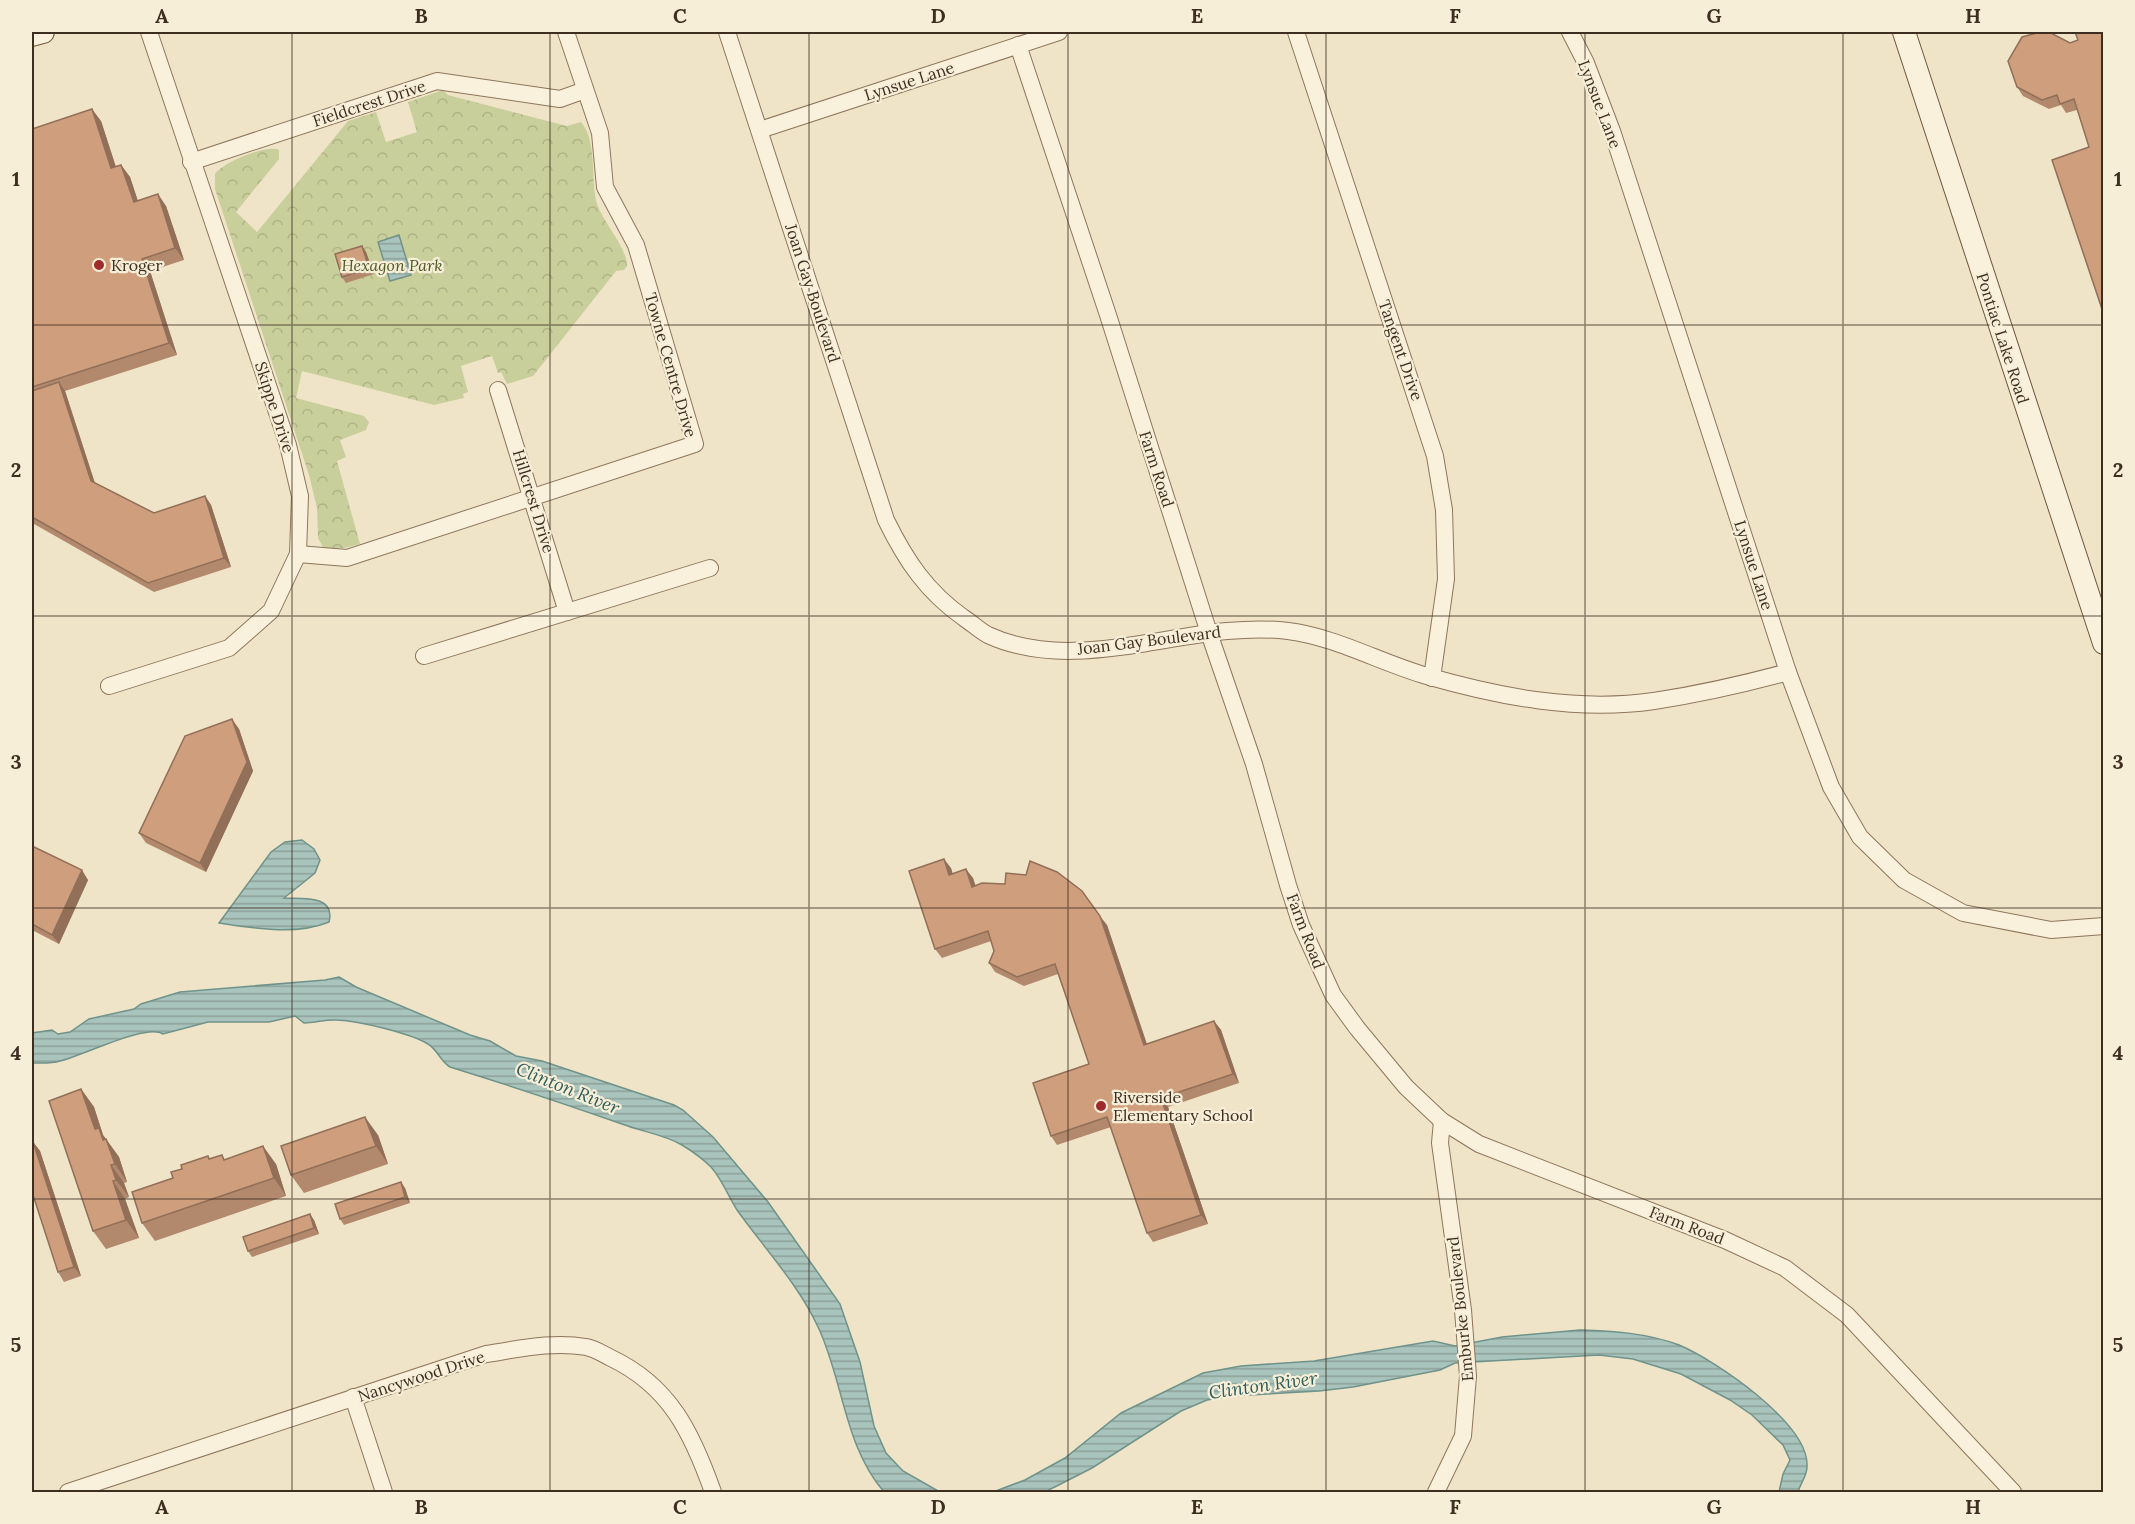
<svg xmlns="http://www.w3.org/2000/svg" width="2135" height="1524" font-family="Lora,serif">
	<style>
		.forest { fill: url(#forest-crowns) }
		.water { fill: url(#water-rules); stroke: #6f938a; stroke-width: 1.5 }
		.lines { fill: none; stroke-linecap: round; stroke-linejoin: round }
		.street-casing { stroke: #8d765c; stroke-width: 18 }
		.secondary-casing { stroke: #6f573f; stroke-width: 24 }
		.street { stroke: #faf1dc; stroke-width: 16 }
		.secondary { stroke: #faf1dc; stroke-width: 22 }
		.wall { fill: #b2896c }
		.shaded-wall { fill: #916f58 }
		.building { fill: #cf9f7d; stroke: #916f58; stroke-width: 1.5 }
		.grid { fill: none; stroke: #3d2e20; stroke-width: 1.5; stroke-opacity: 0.55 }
		.poi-dot { fill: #9e2a2b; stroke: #f7eed8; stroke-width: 2 }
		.labels { text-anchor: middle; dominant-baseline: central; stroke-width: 4.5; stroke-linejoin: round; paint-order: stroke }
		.street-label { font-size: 16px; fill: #3d2e20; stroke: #f7eed8 }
		.poi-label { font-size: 16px; fill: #3d2e20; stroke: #f7eed8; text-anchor: start }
		.park-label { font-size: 16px; font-style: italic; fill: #4d5a26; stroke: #f7eed8 }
		.water-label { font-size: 18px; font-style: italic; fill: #2f5d5a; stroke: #f7eed8 }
		.neatline { fill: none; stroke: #3d2e20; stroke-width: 2 }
		.grid-label { font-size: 20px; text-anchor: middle; font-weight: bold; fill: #3d2e20 }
	</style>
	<defs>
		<pattern id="forest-crowns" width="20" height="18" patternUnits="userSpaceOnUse" patternTransform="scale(1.5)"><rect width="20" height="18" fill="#c9cf9b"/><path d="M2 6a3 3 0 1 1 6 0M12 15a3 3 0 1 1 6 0" fill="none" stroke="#aeb285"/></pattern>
		<pattern id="water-rules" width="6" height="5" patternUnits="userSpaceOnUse" patternTransform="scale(1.5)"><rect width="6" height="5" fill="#a9c4bc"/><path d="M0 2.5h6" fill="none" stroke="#8ba098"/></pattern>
	</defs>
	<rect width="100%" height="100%" fill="#f0e4c8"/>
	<path class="forest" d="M 443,90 L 448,95 L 567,126 L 581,122 C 598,142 590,179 597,204 C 604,224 627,247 627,266 L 624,270 L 616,271 L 533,376 L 507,384 L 501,372 L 498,373 L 492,356 L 461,366 L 468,392 L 463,394 L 464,398 L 434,405 L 302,371 L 296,398 L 364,416 L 369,422 L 366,430 L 340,440 L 346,457 L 337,461 L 360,544 L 344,548 L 324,549 L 318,538 L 317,508 L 309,475 L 215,189 L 215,174 C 222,163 267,144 279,150 L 279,159 L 236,212 L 257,232 L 348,121 L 376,112 L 386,142 L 417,132 L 408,102 Z"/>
	<g class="water">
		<path d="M 399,235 L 411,275 L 390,281 L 378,242 Z"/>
		<path d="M 302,840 L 314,849 L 320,860 L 315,873 L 284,898 C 301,899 336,894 329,922 C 295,936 253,928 219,923 L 271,852 L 285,842 Z"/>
		<path d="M 339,977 L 356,987 L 470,1035 L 490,1041 L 516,1056 L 542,1061 L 674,1105 L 683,1110 L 713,1137 L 768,1202 L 840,1304 L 860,1362 L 874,1426 L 886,1453 L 903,1471 L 940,1492 L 884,1492 C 844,1445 844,1384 819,1329 C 799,1285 765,1249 737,1210 C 728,1196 722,1179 711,1167 C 703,1159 692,1151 682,1145 C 663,1134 643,1132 622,1124 C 565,1104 508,1085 450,1067 C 440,1061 438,1050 428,1044 C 410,1033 359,1021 337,1020 C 326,1019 316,1023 304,1023 L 295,1016 L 269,1022 L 208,1022 L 163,1034 C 146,1023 80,1057 60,1061 C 51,1064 41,1063 32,1063 L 32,1033 L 52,1030 L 58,1034 L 70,1032 L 89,1019 L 134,1009 L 141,1004 L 180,992 L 325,980 Z"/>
		<path d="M 1580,1330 C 1613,1331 1647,1333 1679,1345 C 1715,1360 1810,1424 1807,1467 C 1807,1476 1800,1484 1798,1492 L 1779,1492 L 1783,1474 L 1790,1460 L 1783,1445 L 1752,1415 L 1730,1400 L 1681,1374 L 1633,1359 L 1599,1355 L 1455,1363 L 1440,1370 L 1353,1387 L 1319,1391 L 1231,1396 L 1207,1400 L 1181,1411 L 1092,1468 L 1045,1492 L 993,1492 L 1025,1480 L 1065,1458 L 1121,1413 L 1203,1373 L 1241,1366 L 1314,1361 L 1433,1341 L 1455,1346 L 1502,1337 Z"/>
	</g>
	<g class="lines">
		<g class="street-casing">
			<g id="street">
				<path d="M 727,32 L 886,520 C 906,561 927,592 964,618 C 972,623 980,631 988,635 C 1081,678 1191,619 1288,631 C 1336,637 1381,663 1427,676 C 1500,697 1578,712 1654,701 C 1699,694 1744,684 1788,672"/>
				<path d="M 1296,32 L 1435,456 L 1444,510 L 1446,579 L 1432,678"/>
				<path d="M 1570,32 L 1586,63 L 1612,131 L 1788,672 L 1831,787 L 1860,837 L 1904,880 L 1963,913 L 2051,930 L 2104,926"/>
				<path d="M 1018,45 L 1108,315 L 1209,633 L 1254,764 L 1288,885 L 1301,925 L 1333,995 L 1357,1028 L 1406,1087 L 1442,1121 L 1479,1144 L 1725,1240 L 1785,1268 L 1847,1315 L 2013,1492"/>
				<path d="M 760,130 L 1059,32"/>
				<path d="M 191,162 L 437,81 L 560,99 L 585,90"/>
				<path d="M 498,390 L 567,612"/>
				<path d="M 298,554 L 347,558 L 695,444 L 636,245 L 605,187 L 600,133 L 566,32"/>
				<path d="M 424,656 L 710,568"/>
				<path d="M 109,686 L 229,648 L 271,611 L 298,554 L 300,496 L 288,445 L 149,32"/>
				<path d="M 353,1397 L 384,1492"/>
				<path d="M 68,1492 L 486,1354 C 519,1349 553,1341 586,1347 C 594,1348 603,1354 611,1358 C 670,1386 692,1433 713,1492"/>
				<path d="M 1436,1492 L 1463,1436 L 1468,1376 L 1463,1310 L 1440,1143 L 1442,1121"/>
			</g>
		</g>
		<g class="secondary-casing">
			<g id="secondary">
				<path d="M 1904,32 L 2104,643"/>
				<path d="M 32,35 L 43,32"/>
			</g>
		</g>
		<use href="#street" class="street"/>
		<use href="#secondary" class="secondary"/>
	</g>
	<g class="wall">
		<path d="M 2103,32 L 2103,311 L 2102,309 L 2089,147 L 2077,110 L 2066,113 L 2061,105 L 2049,109 L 2023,96 L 2017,87 L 2070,43 Z"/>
		<path d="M 101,121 L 116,167 L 121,165 L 130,177 L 138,201 L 166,206 L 184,260 L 150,271 L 177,355 L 65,391 L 95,483 L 154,513 L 205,496 L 211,505 L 231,567 L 154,592 L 34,524 L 32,521 L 32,129 Z"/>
		<path d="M 362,246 L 366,252 L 374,274 L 346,283 L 342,277 Z"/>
		<path d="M 239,729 L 253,771 L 206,872 L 146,843 L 139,833 Z"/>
		<path d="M 32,846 L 88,880 L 59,944 L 32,930 Z"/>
		<path d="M 951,868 L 952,874 L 973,878 L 975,886 L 1107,925 L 1147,1044 L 1214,1021 L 1221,1030 L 1239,1083 L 1168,1107 L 1208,1224 L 1153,1242 L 1147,1233 L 1111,1127 L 1057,1145 L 1051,1136 L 1089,1064 L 1058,974 L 1024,986 L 995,972 L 989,963 L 994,951 L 991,941 L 942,958 L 935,949 Z"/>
		<path d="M 81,1089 L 94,1107 L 103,1135 L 119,1157 L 127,1182 L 124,1183 L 129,1197 L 125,1199 L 139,1238 L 106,1249 L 93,1231 Z"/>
		<path d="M 378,1135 L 388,1164 L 304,1193 L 291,1175 Z"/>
		<path d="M 33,1142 L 40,1151 L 81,1276 L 64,1282 L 58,1272 Z"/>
		<path d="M 210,1159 L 276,1164 L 286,1196 L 155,1241 L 142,1223 L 173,1178 L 182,1169 Z"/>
		<path d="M 405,1188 L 410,1203 L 344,1225 L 340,1219 Z"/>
		<path d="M 314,1220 L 319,1234 L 252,1257 L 248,1251 Z"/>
	</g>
	<g class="shaded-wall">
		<path d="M 92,109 L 101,121 L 120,180 L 111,168 Z"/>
		<path d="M 121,165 L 130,177 L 142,214 L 134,202 Z"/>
		<path d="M 158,194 L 166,206 L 184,260 L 175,248 Z"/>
		<path d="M 362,246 L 366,252 L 374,274 L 369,268 Z"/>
		<path d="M 142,259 L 150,271 L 177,355 L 169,343 Z"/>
		<path d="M 59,382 L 65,391 L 97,490 L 91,481 Z"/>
		<path d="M 205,496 L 211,505 L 231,567 L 224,558 Z"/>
		<path d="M 232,719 L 239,729 L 253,771 L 206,872 L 200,863 Z"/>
		<path d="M 944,859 L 951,868 L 956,884 L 949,875 Z"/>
		<path d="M 966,869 L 973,878 L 979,896 L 972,887 Z"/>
		<path d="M 82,870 L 88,880 L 59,944 L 52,935 Z"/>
		<path d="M 1100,916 L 1107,925 L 1150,1054 L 1144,1045 Z"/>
		<path d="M 1214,1021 L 1221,1030 L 1239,1083 L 1233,1074 Z"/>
		<path d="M 81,1089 L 94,1107 L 103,1135 L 119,1157 L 127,1182 L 115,1164 L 95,1129 Z"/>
		<path d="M 1161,1098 L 1168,1107 L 1208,1224 L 1201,1215 Z"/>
		<path d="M 365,1117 L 378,1135 L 388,1164 L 376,1146 Z"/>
		<path d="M 33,1142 L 40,1151 L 81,1276 L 74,1267 Z"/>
		<path d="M 263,1146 L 276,1164 L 286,1196 L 274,1178 Z"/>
		<path d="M 111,1165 L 124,1183 L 129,1197 L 116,1180 Z"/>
		<path d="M 113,1181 L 125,1199 L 139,1238 L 126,1220 Z"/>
		<path d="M 401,1182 L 405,1188 L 410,1203 L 405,1197 Z"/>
		<path d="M 310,1214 L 314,1220 L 319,1234 L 314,1228 Z"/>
	</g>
	<g class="building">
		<path d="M 2040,32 L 2049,32 L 2070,43 L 2078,40 L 2075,32 L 2103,32 L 2103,308 L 2102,309 L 2052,160 L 2089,147 L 2074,99 L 2060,104 L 2057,95 L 2042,100 L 2017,87 L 2008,61 L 2022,37 Z"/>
		<path d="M 92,109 L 111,168 L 121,165 L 134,202 L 158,194 L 175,248 L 142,259 L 169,343 L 32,387 L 32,129 Z"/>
		<path d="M 362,246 L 369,268 L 342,277 L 335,254 Z"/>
		<path d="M 59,382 L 91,481 L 154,513 L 205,496 L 224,558 L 148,583 L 32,517 L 32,391 Z"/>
		<path d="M 232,719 L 247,762 L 200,863 L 139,833 L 185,736 Z"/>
		<path d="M 32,846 L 82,870 L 52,935 L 32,924 Z"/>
		<path d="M 944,859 L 949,875 L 966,869 L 972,887 L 982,883 L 1005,884 L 1006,873 L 1026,875 L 1030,861 L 1057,872 L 1082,891 L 1100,916 L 1144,1045 L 1214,1021 L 1233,1074 L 1161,1098 L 1201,1215 L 1147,1233 L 1107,1117 L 1051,1136 L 1033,1083 L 1089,1064 L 1055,964 L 1017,977 L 989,963 L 994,951 L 988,931 L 935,949 L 909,871 Z"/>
		<path d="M 81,1089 L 95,1129 L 99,1128 L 103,1140 L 106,1139 L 115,1164 L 111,1165 L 116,1180 L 113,1181 L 126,1220 L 93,1231 L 49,1101 Z"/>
		<path d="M 365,1117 L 376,1146 L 291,1175 L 281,1146 Z"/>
		<path d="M 33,1142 L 74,1267 L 58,1272 L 32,1192 L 32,1143 Z"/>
		<path d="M 263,1146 L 274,1178 L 142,1223 L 132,1192 L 173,1178 L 171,1172 L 182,1169 L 181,1165 L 208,1156 L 209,1159 L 222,1155 L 224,1160 Z"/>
		<path d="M 401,1182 L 405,1197 L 340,1219 L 335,1204 Z"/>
		<path d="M 310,1214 L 314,1228 L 248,1251 L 243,1237 Z"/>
	</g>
	<path class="grid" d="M 292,32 L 292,1492M 550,32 L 550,1492M 809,32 L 809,1492M 1068,32 L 1068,1492M 1326,32 L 1326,1492M 1585,32 L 1585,1492M 1843,32 L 1843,1492M 32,325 L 2104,325M 32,616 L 2104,616M 32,908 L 2104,908M 32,1199 L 2104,1199"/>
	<g class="poi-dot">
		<circle cx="99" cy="265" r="6"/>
		<circle cx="1101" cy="1106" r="6"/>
	</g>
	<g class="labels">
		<g class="street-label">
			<text transform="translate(909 81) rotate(-18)">Lynsue Lane</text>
			<text transform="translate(369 103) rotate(-18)">Fieldcrest Drive</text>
			<text transform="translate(1600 104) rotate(69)">Lynsue Lane</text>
			<text transform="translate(813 293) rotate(72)">Joan Gay Boulevard</text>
			<text transform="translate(2003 338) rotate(72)">Pontiac Lake Road</text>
			<text transform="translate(1401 350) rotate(71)">Tangent Drive</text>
			<text transform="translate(671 365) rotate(74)">Towne Centre Drive</text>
			<text transform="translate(275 407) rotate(72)">Skippe Drive</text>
			<text transform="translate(1157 469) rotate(72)">Farm Road</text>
			<text transform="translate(534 501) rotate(73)">Hillcrest Drive</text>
			<text transform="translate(1754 565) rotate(72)">Lynsue Lane</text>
			<text transform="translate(1149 640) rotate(-7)">Joan Gay Boulevard</text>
			<text transform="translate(1306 931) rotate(69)">Farm Road</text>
			<text transform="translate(1687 1225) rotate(21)">Farm Road</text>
			<text transform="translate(1460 1309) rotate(-96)">Emburke Boulevard</text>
			<text transform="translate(421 1376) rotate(-18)">Nancywood Drive</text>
		</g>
		<g class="poi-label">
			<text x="111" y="265">Kroger</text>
			<text x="1113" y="1097">Riverside<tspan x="1113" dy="18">Elementary School</tspan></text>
		</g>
		<g class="park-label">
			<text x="392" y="265">Hexagon Park</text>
		</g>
		<g class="water-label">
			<text transform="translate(568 1088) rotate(22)">Clinton River</text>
			<text transform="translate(1263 1385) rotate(-8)">Clinton River</text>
		</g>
	</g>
	<rect width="2135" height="1524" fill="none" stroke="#f7eed8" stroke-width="66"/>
	<rect x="33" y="33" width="2069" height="1458" class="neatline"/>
	<g class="grid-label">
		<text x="162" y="23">A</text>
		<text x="421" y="23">B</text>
		<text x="680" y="23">C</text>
		<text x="938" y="23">D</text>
		<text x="1197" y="23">E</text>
		<text x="1455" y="23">F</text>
		<text x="1714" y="23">G</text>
		<text x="1973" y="23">H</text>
		<text x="16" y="186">1</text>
		<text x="2118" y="186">1</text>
		<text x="16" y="477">2</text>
		<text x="2118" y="477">2</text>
		<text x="16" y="769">3</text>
		<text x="2118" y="769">3</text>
		<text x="16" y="1060">4</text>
		<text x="2118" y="1060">4</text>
		<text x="16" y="1352">5</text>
		<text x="2118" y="1352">5</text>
		<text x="162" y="1514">A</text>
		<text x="421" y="1514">B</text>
		<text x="680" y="1514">C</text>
		<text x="938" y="1514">D</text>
		<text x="1197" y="1514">E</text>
		<text x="1455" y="1514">F</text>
		<text x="1714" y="1514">G</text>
		<text x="1973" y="1514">H</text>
	</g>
</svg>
